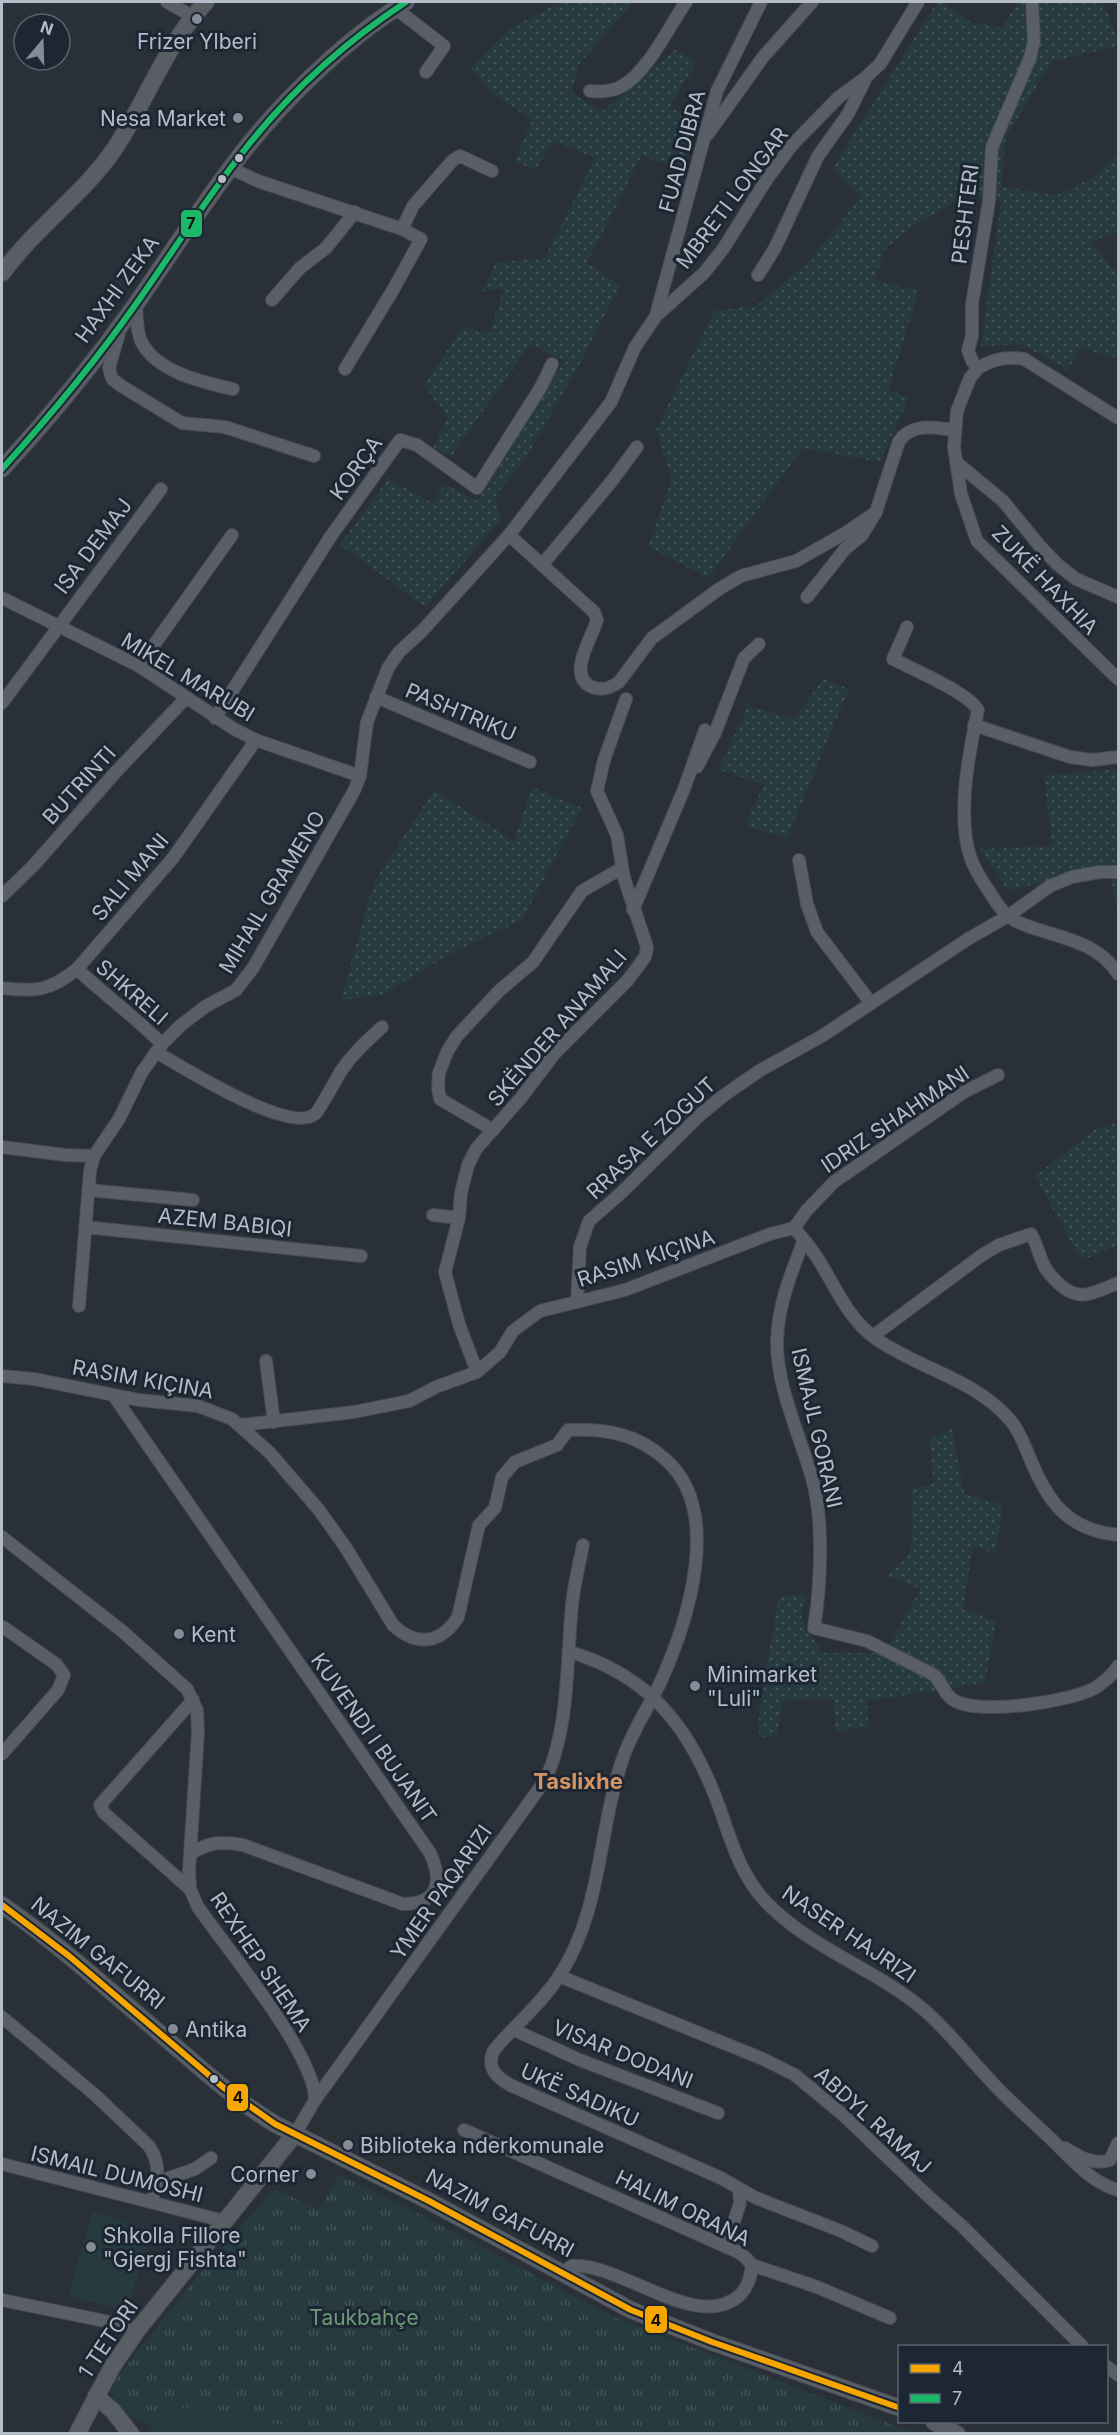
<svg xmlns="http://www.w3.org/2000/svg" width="1120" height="2435" font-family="Inter,sans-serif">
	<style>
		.grass { fill: url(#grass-dots) }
		.park { fill: url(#park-tufts) }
		.pitch { fill: #273a3e }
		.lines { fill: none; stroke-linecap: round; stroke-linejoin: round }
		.street-casing { stroke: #484c53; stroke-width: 14 }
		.secondary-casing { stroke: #484c53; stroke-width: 18 }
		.street { stroke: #5a5e66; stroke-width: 12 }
		.secondary { stroke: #595d64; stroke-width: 16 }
		.bus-1-casing { stroke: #1d2633; stroke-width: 10 }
		.bus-2-casing { stroke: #1d2633; stroke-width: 10 }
		.bus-1 { stroke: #f7a600; stroke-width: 6 }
		.bus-2 { stroke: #1ab867; stroke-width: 6 }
		.poi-dot { fill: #848b96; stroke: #1d2633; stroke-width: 2 }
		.bus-dot { fill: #b4bcc9; stroke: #1d2633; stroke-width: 2 }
		.labels { text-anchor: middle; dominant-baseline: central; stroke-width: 6; stroke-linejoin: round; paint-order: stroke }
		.poi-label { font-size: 21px; fill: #b4bcc9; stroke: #1d2633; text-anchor: start }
		.street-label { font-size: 21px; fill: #b4bcc9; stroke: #1d2633 }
		.park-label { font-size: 21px; fill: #6b9a76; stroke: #1d2633 }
		.neighbourhood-label { font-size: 22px; font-weight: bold; fill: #d59563; stroke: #1d2633 }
		.line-badge { stroke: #1d2633; stroke-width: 2 }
		.pale-badge-label { font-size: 16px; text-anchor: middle; font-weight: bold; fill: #111 }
	</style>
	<defs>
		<pattern id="grass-dots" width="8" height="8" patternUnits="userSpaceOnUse" patternTransform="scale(1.5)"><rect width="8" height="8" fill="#273a3e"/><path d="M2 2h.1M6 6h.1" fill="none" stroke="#445559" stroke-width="1.8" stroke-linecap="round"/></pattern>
		<pattern id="park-tufts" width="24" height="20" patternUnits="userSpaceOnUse" patternTransform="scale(1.5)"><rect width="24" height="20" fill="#273a3e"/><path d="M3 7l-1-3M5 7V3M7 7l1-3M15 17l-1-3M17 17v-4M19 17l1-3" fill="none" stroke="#445559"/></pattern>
	</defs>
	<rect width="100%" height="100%" fill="#2a3038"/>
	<g class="grass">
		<path d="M 561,2 L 634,2 L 580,63 L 571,92 L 602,112 L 675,50 L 697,61 L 669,108 L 693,118 L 682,171 L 642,155 L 587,263 L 620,285 L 578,367 L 527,456 L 494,498 L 502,518 L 425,607 L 340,545 L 388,479 L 433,503 L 444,484 L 478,501 L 564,361 L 530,344 L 451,457 L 433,447 L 448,417 L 424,386 L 463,326 L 489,334 L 504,289 L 482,291 L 496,262 L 544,259 L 595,158 L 553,141 L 536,169 L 514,162 L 532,120 L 492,93 L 470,68 L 509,29 Z"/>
		<path d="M 937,2 L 943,2 L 970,22 L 1002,28 L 1018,2 L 1103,2 L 1118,40 L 1118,46 L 1051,62 L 1006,138 L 1001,187 L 1057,195 L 1096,176 L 1118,154 L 1118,232 L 1091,242 L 1118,274 L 1118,358 L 1080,348 L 1068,370 L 1021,344 L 981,346 L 1001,202 L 969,194 L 912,227 L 884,250 L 875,280 L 918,291 L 889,390 L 909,398 L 880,462 L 803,448 L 708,578 L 648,546 L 672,479 L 656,430 L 714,311 L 756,306 L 806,264 L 861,197 L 832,169 Z"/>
		<path d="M 823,679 L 849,689 L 787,838 L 745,826 L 764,784 L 719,770 L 748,706 L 794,719 Z"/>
		<path d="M 1118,769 L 1118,917 L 1109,866 L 1008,891 L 981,849 L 1052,846 L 1044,776 Z"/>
		<path d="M 532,787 L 582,808 L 522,920 L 450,954 L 382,995 L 341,1000 L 373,884 L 434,790 L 514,841 Z"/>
		<path d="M 1118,1122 L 1118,1246 L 1081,1260 L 1035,1176 L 1096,1129 Z"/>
		<path d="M 952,1429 L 964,1493 L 1002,1505 L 996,1554 L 973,1546 L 963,1609 L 996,1621 L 985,1683 L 867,1701 L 868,1726 L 835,1732 L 833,1699 L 783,1700 L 777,1735 L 759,1738 L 759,1712 L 779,1596 L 806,1594 L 801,1619 L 822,1653 L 885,1653 L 920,1589 L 887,1576 L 911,1551 L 912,1489 L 934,1483 L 929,1439 Z"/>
	</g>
	<path class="park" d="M 339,2175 L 407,2207 L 611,2316 L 914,2433 L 319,2434 L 295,2427 L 169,2411 L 151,2426 C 129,2416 116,2412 109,2387 L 204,2268 L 275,2189 L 319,2210 Z"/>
	<g class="pitch">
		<path d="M 92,2212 L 151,2229 L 127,2312 L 68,2295 Z"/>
		<path d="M 195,2406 L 319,2433 L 151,2433 L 151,2426 L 169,2411 Z"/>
	</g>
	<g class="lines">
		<g class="street-casing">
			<g id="street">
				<path d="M 167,2 L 192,16"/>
				<path d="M 1032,2 L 1034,41 L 1030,58 L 992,147 L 989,201 L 972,304 L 972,336 L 968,350 L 972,361 L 978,368 L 970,378 L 957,411 L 954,447 L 961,494 L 977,541 L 1118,679"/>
				<path d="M 395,8 L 444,46 L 426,72"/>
				<path d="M 590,91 C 601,92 612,92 622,86 C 648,72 669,26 686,2"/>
				<path d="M 708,134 L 763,57 L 812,2"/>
				<path d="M 230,168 L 258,181 L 402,229 L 421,239 L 393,290 L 345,369"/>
				<path d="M 402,229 L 413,206 L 453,160 L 460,156 L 492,171"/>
				<path d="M 758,275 L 775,248 L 818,156 L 848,114 L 865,80"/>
				<path d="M 272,300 L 300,268 L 326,248 L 355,212"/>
				<path d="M 136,304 C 137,316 136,329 141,341 C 156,372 202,382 233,389"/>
				<path d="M 656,315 L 717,91 L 761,2"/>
				<path d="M 119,333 L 109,368 L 112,379 L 123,387 L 182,423 L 225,427 L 314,456"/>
				<path d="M 978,368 C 994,359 1006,356 1024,359 L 1118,418"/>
				<path d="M 956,462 L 1003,501 L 1039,545 L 1057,564 L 1076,579 L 1118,597"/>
				<path d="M 509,535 L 594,612 L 597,620 C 592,638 566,676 592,687 C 602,691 610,688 619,682 L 652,638 L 719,589 L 741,576 L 796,561 L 847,532 L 876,512"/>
				<path d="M 542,565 L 611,482 L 637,447"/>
				<path d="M 807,597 L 845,549 L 862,535 L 876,512 L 899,441 C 913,422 934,428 954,430"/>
				<path d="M 2,598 L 139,666 L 234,729 L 256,740 L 360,776"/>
				<path d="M 907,627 L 893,659 C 914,670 967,692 978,710 C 969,752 956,818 971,859 C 975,870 982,881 989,891 C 997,904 1005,917 1020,923 C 1055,938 1096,939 1118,974"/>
				<path d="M 139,666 L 232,535"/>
				<path d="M 376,697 L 530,762"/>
				<path d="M 2,703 L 161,489"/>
				<path d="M 215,718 L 331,536 L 400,440 L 417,445 L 477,488 L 541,387 L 552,364"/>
				<path d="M 974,725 L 1070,757 L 1092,760 L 1118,757"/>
				<path d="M 697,767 L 715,733 L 744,658 L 759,644"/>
				<path d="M 799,860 L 807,904 L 817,932 L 871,1003"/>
				<path d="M 2,896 L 33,866 L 114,774 L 185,699"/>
				<path d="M 633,910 L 684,789 L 705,730"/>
				<path d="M 77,969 C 105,995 135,1017 162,1044"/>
				<path d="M 2,988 C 36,992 50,991 77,969 L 173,858 L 256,740"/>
				<path d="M 156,1052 C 182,1067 290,1135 315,1114 C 319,1111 337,1078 341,1071 C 353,1053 367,1041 382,1027"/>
				<path d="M 493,1130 L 440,1099 L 438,1088 L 439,1073 L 447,1052 L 457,1036 L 499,991 L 533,962 L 582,891 L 622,868"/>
				<path d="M 2,1147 L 65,1155 L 94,1156"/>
				<path d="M 88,1190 L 193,1200"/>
				<path d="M 433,1215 L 459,1218"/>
				<path d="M 85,1227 L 361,1256"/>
				<path d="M 794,1228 L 807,1210 L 834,1182 L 964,1092 L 998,1075"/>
				<path d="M 804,1240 C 791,1273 778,1305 777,1341 C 776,1385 800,1436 812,1478 C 824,1521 821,1584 814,1628 L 867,1641 L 934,1675 C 943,1684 945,1697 957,1702 C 985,1714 1069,1702 1095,1688 C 1104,1682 1113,1675 1118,1666"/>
				<path d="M 577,1301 L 580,1247 L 589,1221 L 621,1193 L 700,1115 L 723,1096 L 759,1071 L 822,1036 L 968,939 L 1008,916 L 1050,886 L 1072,877 L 1100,872 L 1118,872"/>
				<path d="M 79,1306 L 90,1171 L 94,1156 L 119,1119 L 142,1072 L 162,1044 L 180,1026 L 206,1006 L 236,990 L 253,968 L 354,791 L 360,776 L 367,722 L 388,668 L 399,652 L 422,631 L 509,535 L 611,402 L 635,347 L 656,316 L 704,273 L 723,249 L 767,179 L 792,145 L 839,97 L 865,78 L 880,64 L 918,2"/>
				<path d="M 873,1336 L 982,1255 L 999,1245 L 1031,1234 C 1038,1245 1039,1258 1046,1269 C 1049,1274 1054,1279 1058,1283 C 1080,1304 1094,1292 1118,1283"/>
				<path d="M 266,1361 L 274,1422"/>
				<path d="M 477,1372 L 459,1324 L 445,1272 L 459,1218 L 461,1193 L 468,1165 L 476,1149 L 520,1099 L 555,1053 L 628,980 L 645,957 L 647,947 L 624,878 L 617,835 L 597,791 L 604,760 L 626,699"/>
				<path d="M 2,1376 L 34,1379 L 139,1400 L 198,1406 L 232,1419 L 270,1453 L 319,1510 L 346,1548 L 393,1625 C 416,1647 441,1644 458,1617 L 479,1525 L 495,1508 L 502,1477 L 515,1462 L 557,1445 L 568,1430 C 605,1428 637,1434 665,1459 C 724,1510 688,1621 661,1681 C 649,1707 632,1731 623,1758 C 598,1830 602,1910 560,1975 C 542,2003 515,2025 494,2050 C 486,2067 495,2076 510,2085 L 721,2178 L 756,2198 L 841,2231 L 872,2246"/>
				<path d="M 114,1396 L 430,1853 C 443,1881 439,1904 403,1904 L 243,1845 C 222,1841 208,1842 190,1854"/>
				<path d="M 241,1425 L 354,1412 L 409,1401 L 436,1387 L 477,1372 L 500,1352 L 513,1331 L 540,1311 L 625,1290 L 770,1234 L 794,1228 C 801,1236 808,1244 814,1253 C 834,1282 845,1316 875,1338 C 918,1369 974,1378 1010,1420 C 1019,1430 1024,1444 1029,1456 C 1047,1501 1067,1530 1118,1535"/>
				<path d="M 2,1537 L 122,1631 L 187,1689 L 197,1710 L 198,1732 L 189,1871 L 190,1889 L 198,1907 C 226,1948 316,2055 315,2100"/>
				<path d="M 570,1652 C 652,1676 692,1731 720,1809 C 731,1841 741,1876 766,1902 C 810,1948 875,1969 923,2009 C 947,2029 967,2056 989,2079 C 1008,2100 1030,2119 1051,2139 C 1072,2159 1090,2182 1118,2190"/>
				<path d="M 2,1754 L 58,1690 L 64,1675 L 56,1664 L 3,1627"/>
				<path d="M 190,1889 L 104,1813 L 100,1805 L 193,1700"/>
				<path d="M 559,1976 L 763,2059 L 795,2075 L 842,2114 L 928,2196 L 962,2226 L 1082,2346"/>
				<path d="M 2,2017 L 94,2094 L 149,2146 C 162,2165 157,2181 152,2201"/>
				<path d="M 514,2030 L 580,2060 L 718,2113"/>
				<path d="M 464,2130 L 738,2252 L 746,2258 L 752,2265 L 817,2287 L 890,2318"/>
				<path d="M 295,2134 L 315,2100 L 546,1779 C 570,1724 566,1664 572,1605 C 574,1585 579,1565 583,1545"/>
				<path d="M 1065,2148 C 1079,2156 1093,2166 1110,2160 L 1118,2143"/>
				<path d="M 2,2164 L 224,2221"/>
				<path d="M 157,2182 L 195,2169 L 211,2158"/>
				<path d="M 726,2247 L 740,2203 L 739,2189"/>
				<path d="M 564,2273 L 571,2266 C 622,2262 697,2334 740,2295 C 748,2287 751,2276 752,2265"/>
				<path d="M 2,2300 L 139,2328"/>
				<path d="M 1106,2366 L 1118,2375"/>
			</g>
		</g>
		<g class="secondary-casing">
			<g id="secondary">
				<path d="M 2,273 C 12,260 23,247 35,235 C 62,207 93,181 115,148 C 147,100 166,44 206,2"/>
				<path d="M 2,469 C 50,417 95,362 136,304 C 167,259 197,213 229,170 C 273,110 343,40 406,2"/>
				<path d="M 2,1905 C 64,1948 119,1999 177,2048 C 208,2075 240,2103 275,2124 L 429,2201 L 631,2310 L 712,2342 L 900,2408"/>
				<path d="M 96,2396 L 113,2411 L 131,2434"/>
				<path d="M 934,2422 L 957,2434"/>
				<path d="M 77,2434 L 112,2367 L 139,2328 L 295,2134"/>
			</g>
		</g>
		<use href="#street" class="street"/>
		<use href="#secondary" class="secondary"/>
		<g class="bus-1-casing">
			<path id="bus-1" d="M 2,1905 L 69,1956 L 224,2088 L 275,2124 L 429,2201 L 631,2310 L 712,2342 L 900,2408"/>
		</g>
		<g class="bus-2-casing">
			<path id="bus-2" d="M 2,469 C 50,416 95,362 136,304 C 173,252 206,198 246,148 C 291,91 345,42 406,2"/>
		</g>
		<use href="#bus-1" class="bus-1"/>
		<use href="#bus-2" class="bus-2"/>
	</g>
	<g class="poi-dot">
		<circle cx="197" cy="19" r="6"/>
		<circle cx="238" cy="118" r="6"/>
		<circle cx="179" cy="1634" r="6"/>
		<circle cx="695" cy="1686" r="6"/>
		<circle cx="173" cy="2029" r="6"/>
		<circle cx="348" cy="2145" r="6"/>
		<circle cx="311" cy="2174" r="6"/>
		<circle cx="91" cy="2247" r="6"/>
	</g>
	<g class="bus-dot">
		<circle cx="239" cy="158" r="5"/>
		<circle cx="222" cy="179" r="5"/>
		<circle cx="214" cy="2079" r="5"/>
	</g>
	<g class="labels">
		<g class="poi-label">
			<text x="197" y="41" text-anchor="middle">Frizer Ylberi</text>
			<text x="226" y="118" text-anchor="end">Nesa Market</text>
			<text x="191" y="1634">Kent</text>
			<text x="707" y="1674">Minimarket<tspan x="707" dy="24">"Luli"</tspan></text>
			<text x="185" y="2029">Antika</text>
			<text x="360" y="2145">Biblioteka nderkomunale</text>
			<text x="299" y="2174" text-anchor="end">Corner</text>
			<text x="103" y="2235">Shkolla Fillore<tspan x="103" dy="24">"Gjergj Fishta"</tspan></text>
		</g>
		<g class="street-label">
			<text transform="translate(682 151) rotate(-75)">FUAD DIBRA</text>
			<text transform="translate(732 198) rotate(-53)">MBRETI LONGAR</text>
			<text transform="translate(965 214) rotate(-83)">PESHTERI</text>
			<text transform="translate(117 289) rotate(-54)">HAXHI ZEKA</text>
			<text transform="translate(356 468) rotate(-54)">KORÇA</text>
			<text transform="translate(93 546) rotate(-53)">ISA DEMAJ</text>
			<text transform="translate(1045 580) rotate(46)">ZUKË HAXHIA</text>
			<text transform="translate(188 677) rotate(31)">MIKEL MARUBI</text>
			<text transform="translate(461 712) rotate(23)">PASHTRIKU</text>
			<text transform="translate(79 785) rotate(-48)">BUTRINTI</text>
			<text transform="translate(130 877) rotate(-50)">SALI MANI</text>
			<text transform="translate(272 892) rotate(-59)">MIHAIL GRAMENO</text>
			<text transform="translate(132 992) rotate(41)">SHKRELI</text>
			<text transform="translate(557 1028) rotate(-49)">SKËNDER ANAMALI</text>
			<text transform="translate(895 1119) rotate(-34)">IDRIZ SHAHMANI</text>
			<text transform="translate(651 1138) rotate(-43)">RRASA E ZOGUT</text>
			<text transform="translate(225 1222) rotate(6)">AZEM BABIQI</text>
			<text transform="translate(646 1258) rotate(-18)">RASIM KIÇINA</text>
			<text transform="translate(143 1379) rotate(10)">RASIM KIÇINA</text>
			<text transform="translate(817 1428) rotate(77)">ISMAJL GORANI</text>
			<text transform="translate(374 1738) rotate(55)">KUVENDI I BUJANIT</text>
			<text transform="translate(441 1892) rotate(-55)">YMER PAQARIZI</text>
			<text transform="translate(849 1934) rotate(34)">NASER HAJRIZI</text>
			<text transform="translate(98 1953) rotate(39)">NAZIM GAFURRI</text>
			<text transform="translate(261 1962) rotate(56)">REXHEP SHEMA</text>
			<text transform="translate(623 2054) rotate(22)">VISAR DODANI</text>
			<text transform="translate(580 2095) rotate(24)">UKË SADIKU</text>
			<text transform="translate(873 2120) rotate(42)">ABDYL RAMAJ</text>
			<text transform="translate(117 2174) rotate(14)">ISMAIL DUMOSHI</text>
			<text transform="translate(683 2208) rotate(26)">HALIM ORANA</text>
			<text transform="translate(500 2213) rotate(28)">NAZIM GAFURRI</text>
			<text transform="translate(108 2339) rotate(-56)">1 TETORI</text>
		</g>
		<g class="park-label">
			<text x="364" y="2317">Taukbahçe</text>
		</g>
		<g class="neighbourhood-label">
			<text x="578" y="1781">Taslixhe</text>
		</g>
	</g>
	<g class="line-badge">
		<rect x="180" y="209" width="23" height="29" rx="6" fill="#1ab867"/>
		<rect x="226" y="2083" width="23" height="29" rx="6" fill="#f7a600"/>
		<rect x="644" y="2305" width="24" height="29" rx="6" fill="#f7a600"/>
	</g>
	<g class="pale-badge-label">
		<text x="191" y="229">7</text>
		<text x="238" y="2103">4</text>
		<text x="656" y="2326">4</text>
	</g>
	<rect width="1120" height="2435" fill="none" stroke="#b4bcc9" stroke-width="6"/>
	<rect x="898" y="2345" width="210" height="78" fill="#1d2633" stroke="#59626f" stroke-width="1.5"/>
	<rect x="910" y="2364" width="30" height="9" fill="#f7a600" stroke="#59626f" stroke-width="1.5"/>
	<text x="952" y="2375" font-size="18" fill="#b4bcc9">4</text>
	<rect x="910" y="2394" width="30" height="9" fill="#1ab867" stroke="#59626f" stroke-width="1.5"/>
	<text x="952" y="2405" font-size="18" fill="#b4bcc9">7</text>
	<g transform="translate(42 42) rotate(19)"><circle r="28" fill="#1d2633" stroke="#59626f" stroke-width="1.5"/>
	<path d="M0-4.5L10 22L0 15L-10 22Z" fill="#848b96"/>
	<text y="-9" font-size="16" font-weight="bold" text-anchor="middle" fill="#b4bcc9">N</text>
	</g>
</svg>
